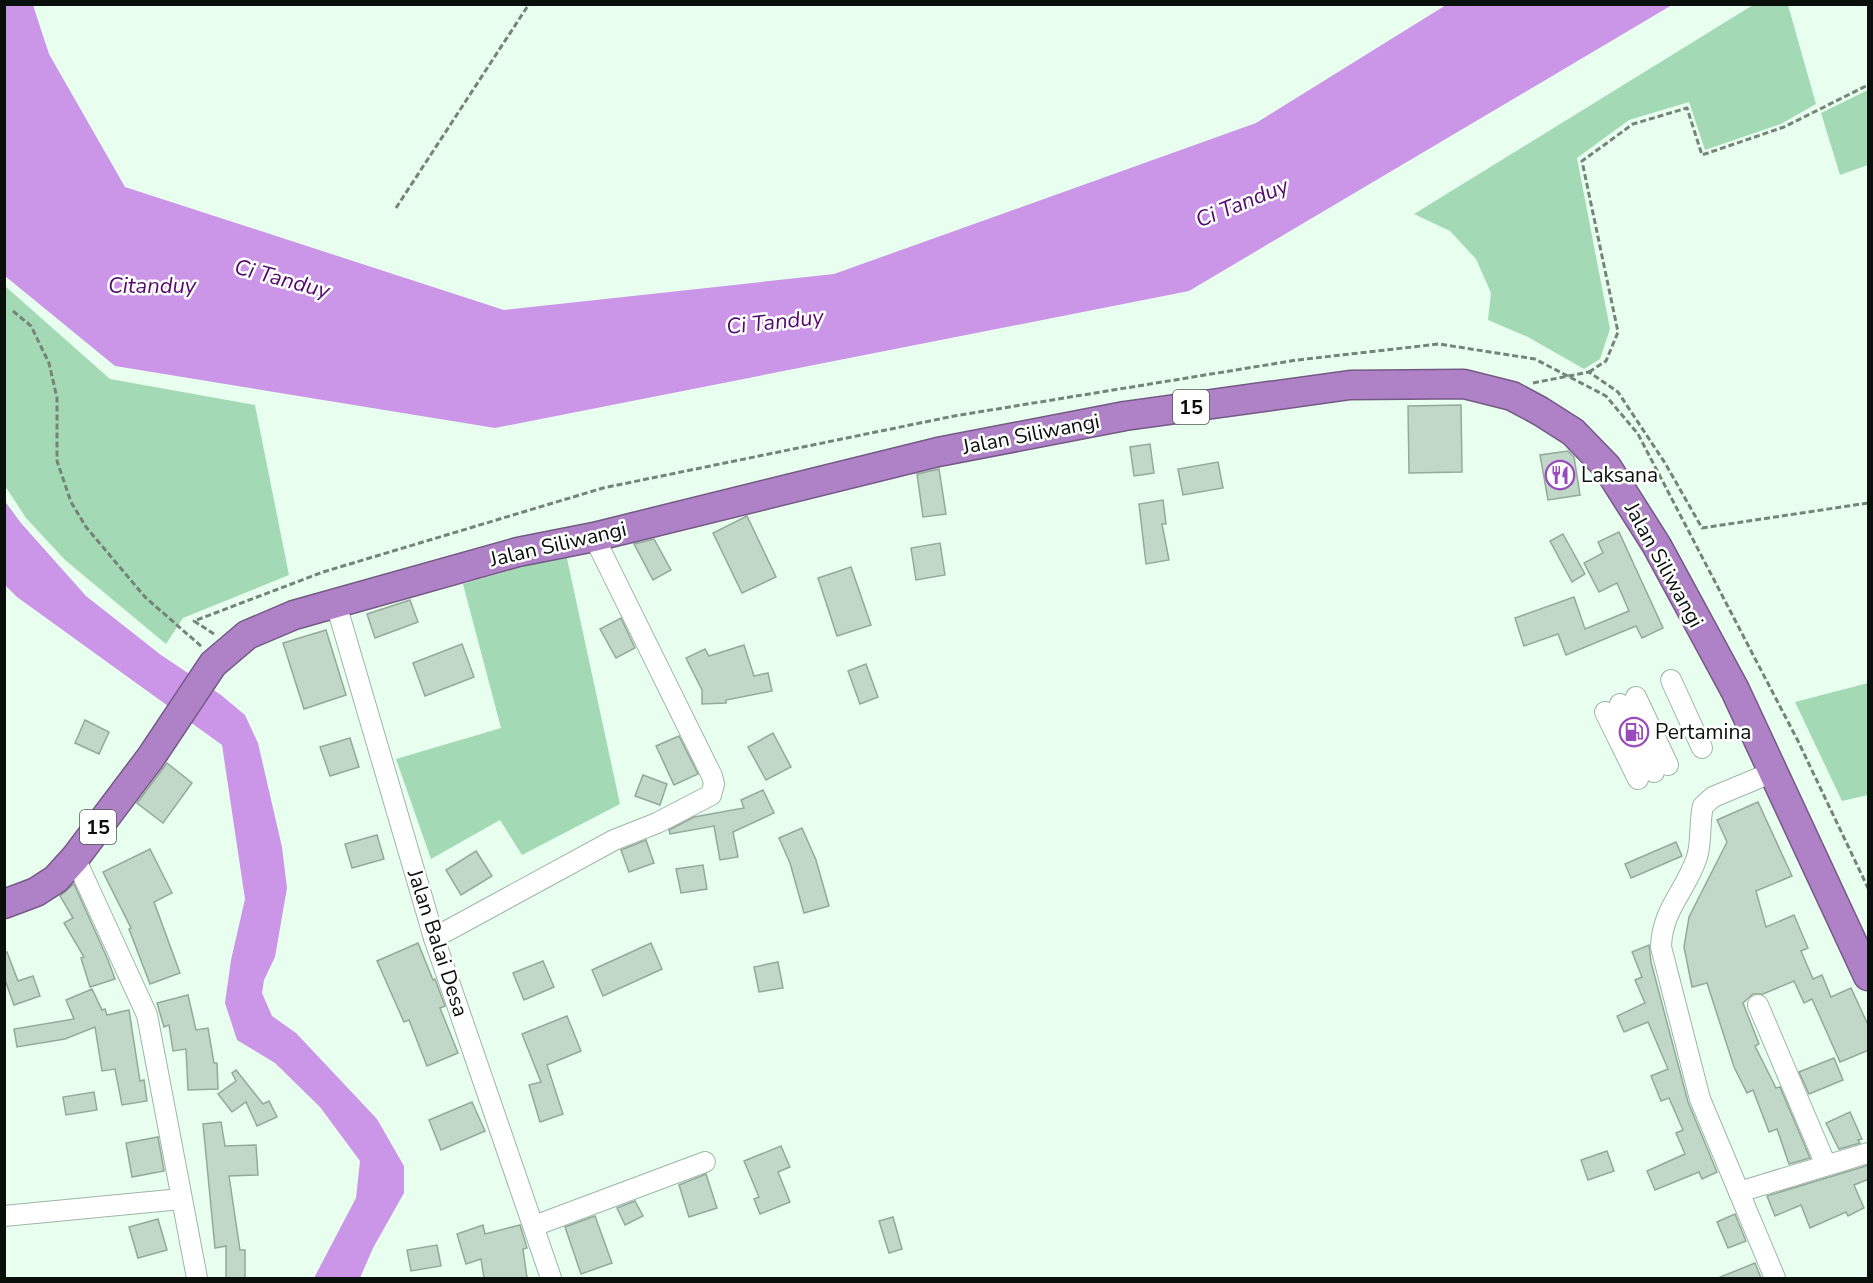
<svg xmlns="http://www.w3.org/2000/svg" width="1873" height="1283" font-family="'Nunito Sans',sans-serif">
	<style>
		.green { fill: #a3dab5 }
		.water { fill: #cc96e8 }
		.building { fill: #c1d7c8; stroke: #93a99a; stroke-width: 1.5 }
		.lines { fill: none; stroke-linecap: round; stroke-linejoin: round }
		.minor-casing { stroke: #9fb5a6; stroke-width: 22 }
		.highway-casing { stroke: #755985; stroke-width: 31 }
		.path { stroke: #758379; stroke-width: 3; stroke-dasharray: 6 3; stroke-linecap: butt }
		.minor { stroke: #fff; stroke-width: 20 }
		.highway { stroke: #af81c7; stroke-width: 28 }
		.labels { text-anchor: middle; dominant-baseline: central; stroke-width: 5; stroke-linejoin: round; paint-order: stroke }
		.shield { fill: #fff; stroke: #535854; stroke-width: 1.5 }
		.shield-label { font-size: 20px; font-weight: bold; fill: #09100b }
		.street-label { font-size: 21px; fill: #09100b; stroke: #fff }
		.poi-label { font-size: 21px; fill: #09100b; stroke: #fff; text-anchor: start }
		.water-label { font-size: 22px; font-style: italic; fill: #540c6f; stroke: #fff }
	</style>
	<rect width="100%" height="100%" fill="#e8ffef"/>
	<g class="green">
		<path d="M 1753,5 L 1788,5 L 1816,104 L 1781,124 L 1705,150 L 1689,102 L 1629,120 L 1577,158 L 1610,329 L 1600,359 L 1584,369 L 1528,337 L 1488,320 L 1491,293 L 1476,259 L 1450,231 L 1414,214 Z"/>
		<path d="M 1868,90 L 1868,165 L 1840,175 L 1821,113 Z"/>
		<path d="M 5,286 L 110,379 L 255,405 L 289,575 L 183,618 L 166,644 L 65,560 L 26,518 L 5,486 Z"/>
		<path d="M 566,554 L 620,804 L 522,855 L 500,820 L 431,859 L 396,759 L 501,728 L 463,584 Z"/>
		<path d="M 1868,683 L 1868,795 L 1842,801 L 1795,702 Z"/>
	</g>
	<g class="water">
		<path d="M 4,5 L 33,5 L 49,54 L 125,187 L 504,310 L 834,274 L 1256,123 L 1446,5 L 1672,5 L 1189,291 L 495,428 L 115,366 L 5,276 Z"/>
		<path d="M 4,500 L 21,523 L 86,596 L 161,655 L 221,695 L 245,715 L 258,743 L 282,847 L 287,888 L 275,957 L 264,980 L 262,993 L 272,1016 L 296,1033 L 377,1119 L 404,1166 L 404,1193 L 373,1248 L 360,1278 L 314,1278 L 356,1198 L 360,1161 L 320,1107 L 275,1063 L 237,1040 L 225,1003 L 231,960 L 245,899 L 222,745 L 17,597 L 5,585 Z"/>
	</g>
	<g class="building">
		<path d="M 1461,405 L 1462,472 L 1409,473 L 1408,406 Z"/>
		<path d="M 1150,444 L 1154,473 L 1134,476 L 1130,447 Z"/>
		<path d="M 1568,451 L 1574,457 L 1580,495 L 1548,500 L 1540,455 Z"/>
		<path d="M 1218,462 L 1223,488 L 1183,495 L 1178,469 Z"/>
		<path d="M 939,469 L 946,514 L 923,517 L 917,474 Z"/>
		<path d="M 1163,500 L 1166,524 L 1162,524 L 1169,560 L 1146,564 L 1139,504 Z"/>
		<path d="M 747,516 L 776,577 L 742,593 L 713,533 Z"/>
		<path d="M 1619,532 L 1663,628 L 1642,638 L 1636,626 L 1566,655 L 1558,634 L 1524,646 L 1515,618 L 1574,597 L 1585,629 L 1629,611 L 1617,583 L 1599,592 L 1584,563 L 1603,553 L 1598,542 Z"/>
		<path d="M 1563,534 L 1585,574 L 1572,582 L 1550,541 Z"/>
		<path d="M 654,539 L 671,570 L 653,580 L 634,544 Z"/>
		<path d="M 940,543 L 945,575 L 916,580 L 911,548 Z"/>
		<path d="M 851,567 L 871,625 L 837,636 L 818,578 Z"/>
		<path d="M 410,600 L 418,622 L 375,638 L 367,614 Z"/>
		<path d="M 621,618 L 635,648 L 616,658 L 600,629 Z"/>
		<path d="M 326,630 L 346,695 L 304,709 L 283,643 Z"/>
		<path d="M 462,644 L 474,677 L 425,696 L 413,663 Z"/>
		<path d="M 744,645 L 754,676 L 768,673 L 772,691 L 726,700 L 726,703 L 702,704 L 702,690 L 686,658 L 705,649 L 709,656 Z"/>
		<path d="M 866,664 L 878,697 L 860,704 L 848,671 Z"/>
		<path d="M 85,720 L 109,732 L 99,754 L 75,743 Z"/>
		<path d="M 773,733 L 791,767 L 766,780 L 748,747 Z"/>
		<path d="M 679,736 L 698,774 L 674,785 L 656,746 Z"/>
		<path d="M 350,738 L 359,767 L 330,776 L 320,747 Z"/>
		<path d="M 167,763 L 192,783 L 163,823 L 137,803 Z"/>
		<path d="M 643,775 L 667,784 L 660,805 L 635,796 Z"/>
		<path d="M 763,790 L 774,813 L 733,832 L 738,857 L 720,860 L 714,826 L 670,834 L 669,830 L 694,817 L 744,808 L 741,800 Z"/>
		<path d="M 1758,802 L 1792,876 L 1756,891 L 1766,927 L 1794,915 L 1808,948 L 1801,951 L 1813,979 L 1822,975 L 1831,997 L 1851,988 L 1869,1027 L 1869,1050 L 1840,1062 L 1812,999 L 1804,1003 L 1794,981 L 1763,994 L 1753,994 L 1743,1003 L 1759,1044 L 1755,1046 L 1776,1088 L 1780,1087 L 1810,1158 L 1789,1164 L 1777,1129 L 1769,1132 L 1753,1090 L 1747,1093 L 1734,1067 L 1707,983 L 1692,987 L 1684,947 L 1689,917 L 1727,842 L 1717,820 Z"/>
		<path d="M 802,828 L 816,860 L 829,906 L 804,913 L 790,863 L 779,838 Z"/>
		<path d="M 377,835 L 384,859 L 352,868 L 345,844 Z"/>
		<path d="M 646,840 L 654,863 L 629,872 L 621,850 Z"/>
		<path d="M 1676,842 L 1682,856 L 1631,878 L 1625,864 Z"/>
		<path d="M 150,849 L 172,893 L 154,902 L 180,973 L 150,984 L 129,929 L 131,928 L 103,872 Z"/>
		<path d="M 476,851 L 492,876 L 461,895 L 446,870 Z"/>
		<path d="M 703,865 L 707,889 L 681,893 L 676,869 Z"/>
		<path d="M 74,884 L 108,960 L 115,979 L 90,987 L 81,958 L 84,957 L 64,923 L 73,918 L 60,896 Z"/>
		<path d="M 418,943 L 433,980 L 435,979 L 445,1006 L 440,1008 L 458,1053 L 427,1066 L 409,1020 L 404,1022 L 377,961 Z"/>
		<path d="M 651,943 L 662,969 L 603,996 L 592,970 Z"/>
		<path d="M 1649,945 L 1651,962 L 1688,1102 L 1717,1172 L 1702,1179 L 1699,1172 L 1655,1190 L 1647,1171 L 1685,1154 L 1676,1133 L 1683,1130 L 1669,1098 L 1661,1101 L 1651,1076 L 1668,1069 L 1648,1022 L 1624,1032 L 1617,1016 L 1645,1003 L 1635,980 L 1642,977 L 1632,952 Z"/>
		<path d="M 7,952 L 18,981 L 33,976 L 40,996 L 14,1005 L 4,977 L 4,953 Z"/>
		<path d="M 543,961 L 554,987 L 524,1000 L 513,973 Z"/>
		<path d="M 778,962 L 783,988 L 759,992 L 754,967 Z"/>
		<path d="M 92,989 L 102,1010 L 105,1009 L 107,1015 L 129,1010 L 140,1081 L 144,1080 L 147,1101 L 122,1105 L 115,1069 L 102,1071 L 95,1027 L 65,1039 L 17,1047 L 14,1029 L 74,1019 L 66,1000 Z"/>
		<path d="M 188,995 L 196,1030 L 208,1028 L 214,1063 L 217,1063 L 218,1089 L 188,1090 L 186,1049 L 173,1051 L 169,1025 L 164,1027 L 157,1003 Z"/>
		<path d="M 567,1016 L 581,1051 L 547,1065 L 563,1114 L 540,1122 L 529,1085 L 541,1082 L 522,1034 Z"/>
		<path d="M 1834,1058 L 1843,1080 L 1809,1094 L 1799,1072 Z"/>
		<path d="M 236,1070 L 263,1104 L 269,1101 L 277,1117 L 257,1126 L 246,1102 L 232,1112 L 218,1094 L 236,1081 L 232,1073 Z"/>
		<path d="M 94,1092 L 97,1110 L 66,1115 L 63,1097 Z"/>
		<path d="M 472,1102 L 485,1131 L 441,1150 L 429,1120 Z"/>
		<path d="M 1850,1112 L 1862,1139 L 1858,1140 L 1860,1143 L 1839,1149 L 1826,1123 Z"/>
		<path d="M 221,1122 L 225,1146 L 256,1145 L 258,1175 L 229,1176 L 240,1250 L 245,1250 L 245,1278 L 226,1278 L 226,1246 L 215,1248 L 203,1124 Z"/>
		<path d="M 158,1137 L 164,1171 L 132,1177 L 126,1143 Z"/>
		<path d="M 781,1146 L 790,1167 L 778,1172 L 790,1202 L 760,1214 L 754,1199 L 759,1197 L 744,1161 Z"/>
		<path d="M 1607,1151 L 1614,1171 L 1588,1180 L 1581,1160 Z"/>
		<path d="M 1869,1165 L 1869,1179 L 1854,1185 L 1864,1208 L 1848,1216 L 1846,1212 L 1810,1228 L 1801,1205 L 1775,1216 L 1767,1196 Z"/>
		<path d="M 706,1174 L 717,1208 L 689,1217 L 679,1185 Z"/>
		<path d="M 635,1201 L 643,1216 L 625,1225 L 617,1208 Z"/>
		<path d="M 1735,1214 L 1746,1241 L 1728,1248 L 1717,1222 Z"/>
		<path d="M 595,1216 L 612,1263 L 581,1274 L 565,1227 Z"/>
		<path d="M 893,1217 L 902,1249 L 889,1253 L 879,1221 Z"/>
		<path d="M 158,1219 L 167,1250 L 138,1258 L 129,1227 Z"/>
		<path d="M 483,1225 L 485,1234 L 520,1225 L 527,1248 L 523,1249 L 527,1278 L 484,1278 L 481,1259 L 466,1264 L 457,1234 Z"/>
		<path d="M 437,1245 L 441,1266 L 411,1271 L 407,1250 Z"/>
		<path d="M 1755,1263 L 1761,1278 L 1718,1278 Z"/>
	</g>
	<g class="lines">
		<g class="minor-casing">
			<g id="minor">
				<path d="M 336,604 L 434,938 L 551,1278"/>
				<path d="M 1671,680 L 1702,748"/>
				<path d="M 1636,697 L 1668,765"/>
				<path d="M 1620,704 L 1654,772"/>
				<path d="M 1605,712 L 1638,779"/>
				<path d="M 1773,772 L 1713,797 L 1703,806 C 1699,822 1702,841 1697,857 C 1686,891 1662,909 1661,947 L 1700,1099 L 1775,1278"/>
				<path d="M 75,858 L 147,1015 L 197,1278"/>
				<path d="M 434,938 L 614,840 L 657,823 L 711,795 L 714,784 L 712,776 L 594,537"/>
				<path d="M 1758,1005 L 1826,1165"/>
				<path d="M 1739,1192 L 1868,1153"/>
				<path d="M 4,1216 L 181,1199"/>
				<path d="M 534,1226 L 705,1162"/>
			</g>
		</g>
		<g class="highway-casing">
			<path id="highway" d="M 4,904 L 36,892 L 56,879 L 75,858 L 151,757 L 213,664 L 247,635 L 294,615 L 518,552 L 594,537 L 938,452 L 1125,416 L 1350,385 L 1464,384 L 1512,396 L 1540,411 L 1573,432 L 1607,467 L 1657,546 L 1735,690 L 1868,976"/>
		</g>
		<g class="path">
			<path d="M 396,208 L 529,4"/>
			<path d="M 13,311 L 31,326 L 49,363 L 57,398 L 57,461 L 71,502 L 86,527 L 145,597 L 202,647"/>
			<path d="M 1589,372 L 1606,361 L 1618,332 L 1582,161 L 1633,124 L 1687,108 L 1702,155 L 1784,127 L 1868,85"/>
			<path d="M 1533,383 L 1589,372 L 1618,392 L 1665,463 L 1702,528 L 1868,503"/>
			<path d="M 214,634 L 194,621 L 323,572 L 603,488 L 954,416 L 1297,360 L 1439,344 L 1535,359 L 1606,396 L 1638,434 L 1798,741 L 1868,888"/>
		</g>
		<use href="#minor" class="minor"/>
		<use href="#highway" class="highway"/>
	</g>
	<defs>
		<g id="restaurant-ring" transform="scale(1.5)"><circle r="9.5" fill="#fff" stroke="#984bbc" stroke-width="1.5"/><path d="M-5-6h1v4h1v-4h1v4h1v-4h1v5L-1.5 .5V6h-2V.5L-5-1ZM5-6V6H3V1.5H1.5Q1.5-4 5-6Z" fill="#984bbc"/></g>
		<g id="fuel-ring" transform="scale(1.5)"><circle r="9.5" fill="#fff" stroke="#984bbc" stroke-width="1.5"/><path d="M-5.5-6h7V0h2V4h1.3V-2.5L3-4.5l.8-.8L6-3V5H2.5V1h-1V6h-7ZM-4.2-4.7v3.2H.2V-4.7Z" fill="#984bbc"/></g>
	</defs>
	<g fill-rule="evenodd">
		<use href="#restaurant-ring" x="1560" y="475"/>
		<use href="#fuel-ring" x="1634" y="732"/>
	</g>
	<g class="labels">
		<g class="shield">
			<rect x="1173" y="390" width="36" height="34" rx="4.5"/>
			<rect x="80" y="810" width="36" height="34" rx="4.5"/>
		</g>
		<g class="shield-label">
			<text x="1191" y="407">15</text>
			<text x="98" y="827">15</text>
		</g>
		<g class="street-label">
			<text transform="translate(1031 434) rotate(-11)">Jalan Siliwangi</text>
			<text transform="translate(558 544) rotate(-13)">Jalan Siliwangi</text>
			<text transform="translate(1664 565) rotate(61)">Jalan Siliwangi</text>
			<text transform="translate(438 943) rotate(72)">Jalan Balai Desa</text>
		</g>
		<g class="poi-label">
			<text x="1581" y="475">Laksana</text>
			<text x="1655" y="732">Pertamina</text>
		</g>
		<g class="water-label">
			<text transform="translate(1242 203) rotate(-22)">Ci Tanduy</text>
			<text transform="translate(282 279) rotate(15)">Ci Tanduy</text>
			<text x="152" y="286">Citanduy</text>
			<text transform="translate(775 322) rotate(-6)">Ci Tanduy</text>
		</g>
	</g>
	<rect width="1873" height="1283" fill="none" stroke="#09100b" stroke-width="12"/>
</svg>
